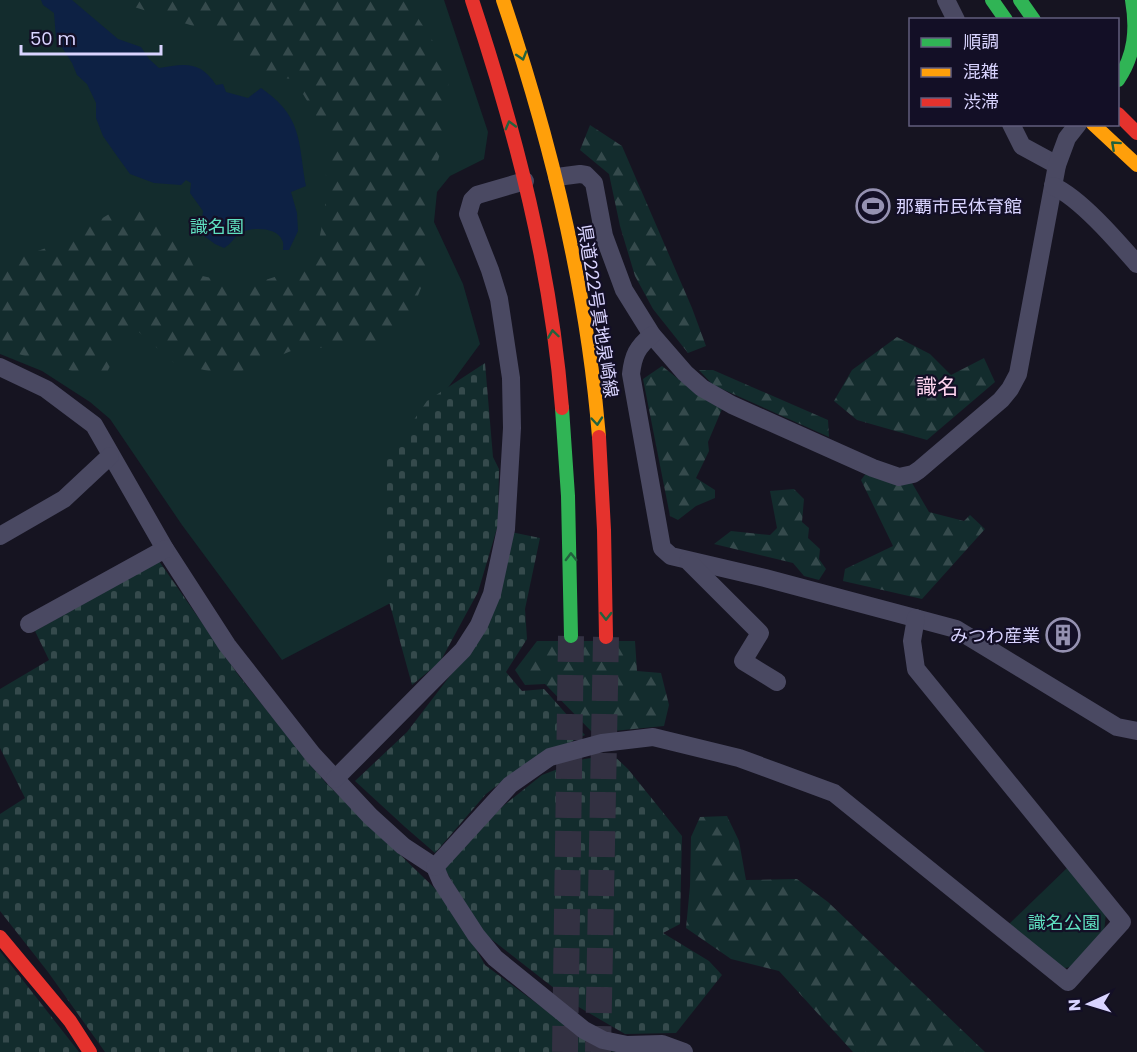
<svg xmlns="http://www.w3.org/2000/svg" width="1137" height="1052" font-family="Poppins,'Noto Sans JP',sans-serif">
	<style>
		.green { fill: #132c2d }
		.forest { fill: url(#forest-firs) }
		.cemetery { fill: url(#cemetery-stones) }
		.water { fill: #0d2144 }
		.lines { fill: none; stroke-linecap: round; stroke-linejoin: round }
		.secondary-tunnel { stroke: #333142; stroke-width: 26; stroke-dasharray: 26 13; stroke-linecap: butt }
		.street { stroke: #4a4962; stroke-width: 18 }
		.fast { stroke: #30b455; stroke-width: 14 }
		.slow { stroke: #ff9f0a; stroke-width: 14 }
		.jam { stroke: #e5322d; stroke-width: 14 }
		.oneway { stroke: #22623e }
		.labels { text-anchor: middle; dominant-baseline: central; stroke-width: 4.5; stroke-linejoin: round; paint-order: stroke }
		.poi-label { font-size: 18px; fill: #d9d4ff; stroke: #130f26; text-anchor: start }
		.park-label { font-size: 18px; fill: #5fe0c0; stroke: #130f26 }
		.street-label { font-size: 18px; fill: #d9d4ff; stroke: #130f26 }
		.quarter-label { font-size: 21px; fill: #ffd6f0; stroke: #130f26 }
	</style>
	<defs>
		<pattern id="forest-firs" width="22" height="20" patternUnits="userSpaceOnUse" patternTransform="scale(1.5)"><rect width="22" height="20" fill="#132c2d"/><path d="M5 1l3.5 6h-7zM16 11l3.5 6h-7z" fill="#354a4c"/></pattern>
		<pattern id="cemetery-stones" width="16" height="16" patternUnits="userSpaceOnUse" patternTransform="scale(1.5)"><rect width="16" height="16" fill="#132c2d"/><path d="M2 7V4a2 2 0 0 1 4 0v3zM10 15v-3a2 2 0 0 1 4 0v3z" fill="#354a4c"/></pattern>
	</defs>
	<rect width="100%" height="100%" fill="#161421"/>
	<g class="green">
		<path d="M 0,0 L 444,0 L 488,132 L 484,159 L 450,176 L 437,192 L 434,222 L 463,284 L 480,344 L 390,467 L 404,596 L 282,660 L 182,525 L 110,419 L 90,402 L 42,371 L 0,354 Z"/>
		<path d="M 1068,867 L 1106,913 L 1104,933 L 1077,966 L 1059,969 L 1009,924 Z"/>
	</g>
	<g class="forest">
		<path d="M 120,0 L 416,0 L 416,15 L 449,66 L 446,136 L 426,197 L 429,268 L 407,323 L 374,342 L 291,351 L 230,376 L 174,363 L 131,325 L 105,376 L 72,371 L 0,348 L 0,260 L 1,264 L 63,242 L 119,208 L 149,209 L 178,235 L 198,275 L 247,286 L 314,264 L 325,211 L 327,134 L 294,79 L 255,76 L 218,34 L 125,4 Z"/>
		<path d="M 590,125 L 622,146 L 692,308 L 706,346 L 688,353 L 653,309 L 635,276 L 620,226 L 609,174 L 580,150 Z"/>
		<path d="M 897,337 L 930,354 L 951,375 L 984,358 L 995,382 L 927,440 L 857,420 L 834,401 L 852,370 Z"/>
		<path d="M 662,366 L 690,388 L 722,409 L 708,442 L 709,451 L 696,478 L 715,490 L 715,498 L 696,506 L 678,520 L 670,516 L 643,379 Z"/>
		<path d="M 699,370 L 713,370 L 828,420 L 829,437 L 713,385 Z"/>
		<path d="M 867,472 L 912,483 L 929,512 L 964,521 L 970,515 L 985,529 L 922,599 L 843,581 L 845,569 L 893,546 L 861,480 Z"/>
		<path d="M 794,489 L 804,499 L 802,522 L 809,528 L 808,538 L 820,549 L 819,559 L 826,569 L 819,580 L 804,576 L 793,563 L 714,544 L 731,531 L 770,535 L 777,528 L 770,491 Z"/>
		<path d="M 537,641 L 635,641 L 637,671 L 661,673 L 669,705 L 664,726 L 593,733 L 545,684 L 525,685 L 515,670 Z"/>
		<path d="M 727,816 L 739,841 L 746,880 L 797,879 L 828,902 L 985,1052 L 853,1052 L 779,971 L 731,959 L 686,928 L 690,886 L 691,837 L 700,817 Z"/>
	</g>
	<g class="cemetery">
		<path d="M 485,363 L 493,457 L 499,469 L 498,525 L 478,592 L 440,662 L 412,685 L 387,594 L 384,463 L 427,401 Z"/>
		<path d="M 511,532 L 540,538 L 525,609 L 527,639 L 506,672 L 522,691 L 544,689 L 585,735 L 521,767 L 486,794 L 435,853 L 405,827 L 355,781 L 407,732 L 456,668 Z"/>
		<path d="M 159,561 L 239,676 L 326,783 L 451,904 L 485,965 L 582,1037 L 604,1051 L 624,1052 L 105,1052 L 48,972 L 0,911 L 0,814 L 25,798 L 0,748 L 0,689 L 49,660 L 35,631 Z"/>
		<path d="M 613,755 L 628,769 L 682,836 L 680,924 L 663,933 L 709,961 L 722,975 L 676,1033 L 625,1034 L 577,1006 L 482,932 L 443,866 L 503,806 L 542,775 L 584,759 Z"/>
		<path d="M 0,951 L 79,1052 L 0,1052 Z"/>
	</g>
	<path class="water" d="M 41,0 L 72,0 L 118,39 L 141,47 L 149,59 L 159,68 C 184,64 200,60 216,85 L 223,84 L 226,92 L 248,98 L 261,88 C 303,117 298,141 306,186 L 291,192 L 297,213 L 298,231 L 289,250 L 283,250 C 283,247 284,243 282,240 C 277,227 253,227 242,232 C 235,235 233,243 224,248 L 215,244 L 200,233 L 203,211 L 190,193 L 191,183 L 186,180 L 181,185 L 154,183 L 130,174 L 117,156 L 103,136 L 96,118 L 96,103 L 87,84 L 77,75 L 72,63 L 56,38 L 54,13 L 43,5 Z"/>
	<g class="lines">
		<g class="secondary-tunnel">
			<path d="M 565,1052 L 571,636"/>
			<path d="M 598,1052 L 606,637"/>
		</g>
		<g class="street">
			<path d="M 946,0 L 956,20"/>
			<path d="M 1011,124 L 1022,146 L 1057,165"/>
			<path d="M 557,177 L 580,174 L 586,175 L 594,183 L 604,236 L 624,290 L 652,335 L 685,373 L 702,388 L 732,405 L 873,468 L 899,477 L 913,474 L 919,470 L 1001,400 L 1010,389 L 1018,374 L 1057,165 L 1067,138 L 1078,124"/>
			<path d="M 1053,186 C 1080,198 1117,241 1137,264"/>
			<path d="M 652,335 C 637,347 633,356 631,374 L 662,548 L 671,556 L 765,578 L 956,629 L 1117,727 L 1137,731"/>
			<path d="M 0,367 L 46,389 L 94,425 L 165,549 L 227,645 L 313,755 L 370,816 L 403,846 L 435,867 L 441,881 L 476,935 L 495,958 L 584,1030 L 603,1040 L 627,1045 L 662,1044 L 684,1052"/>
			<path d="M 0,536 L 64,499 L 110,456"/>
			<path d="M 688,561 L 760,633 L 743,661 L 777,682"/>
			<path d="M 29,624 L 165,549"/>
			<path d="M 335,779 L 463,650 L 479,625 L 492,594 L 506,529 L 512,428 L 511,378 L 499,299 L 490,270 L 468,214 L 472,200 L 477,195 L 525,181"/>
			<path d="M 435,867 L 510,785 L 550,757 L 602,743 L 653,737 L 739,758 L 834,793 L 1068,982 L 1122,922 L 916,669 L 912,641 L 916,618"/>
		</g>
		<g class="fast">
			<path d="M 992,0 L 1006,20"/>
			<path d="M 1020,0 L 1034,20"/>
			<path d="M 1118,80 C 1135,55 1137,29 1132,0"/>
			<path d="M 562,408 L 568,496 L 571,636"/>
		</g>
		<g class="slow">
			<path d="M 503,0 C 551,142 587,287 599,437"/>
			<path d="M 1093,124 L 1137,165"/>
		</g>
		<g class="jam">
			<path d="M 472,0 C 516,133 551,268 562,408"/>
			<path d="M 1118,114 L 1137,133"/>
			<path d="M 599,437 L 604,530 L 606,637"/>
			<path d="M 0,937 L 70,1021 L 90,1052"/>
		</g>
	</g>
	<defs><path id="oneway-chevron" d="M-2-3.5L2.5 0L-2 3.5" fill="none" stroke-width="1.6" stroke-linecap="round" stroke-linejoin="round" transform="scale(1.5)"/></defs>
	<g class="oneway">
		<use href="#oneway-chevron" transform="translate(522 56) rotate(73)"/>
		<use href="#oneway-chevron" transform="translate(510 125) rotate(-105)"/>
		<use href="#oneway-chevron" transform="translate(1115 145) rotate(-138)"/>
		<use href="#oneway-chevron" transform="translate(553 334) rotate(-98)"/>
		<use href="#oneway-chevron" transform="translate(597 421) rotate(85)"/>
		<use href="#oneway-chevron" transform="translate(571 557) rotate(-91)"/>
		<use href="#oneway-chevron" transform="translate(606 616) rotate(90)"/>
	</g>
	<defs>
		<g id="stadium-ring" transform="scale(1.725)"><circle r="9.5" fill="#130f26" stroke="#9591b1" stroke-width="1.5"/><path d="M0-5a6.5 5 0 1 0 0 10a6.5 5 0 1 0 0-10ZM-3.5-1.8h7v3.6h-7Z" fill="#9591b1"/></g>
		<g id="building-ring" transform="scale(1.725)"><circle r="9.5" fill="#130f26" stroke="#9591b1" stroke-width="1.5"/><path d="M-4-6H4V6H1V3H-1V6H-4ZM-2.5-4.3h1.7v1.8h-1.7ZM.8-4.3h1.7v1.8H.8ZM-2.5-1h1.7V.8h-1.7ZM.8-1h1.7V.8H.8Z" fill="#9591b1"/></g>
	</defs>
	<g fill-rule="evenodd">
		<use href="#stadium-ring" x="873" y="206"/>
		<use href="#building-ring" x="1063" y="635"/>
	</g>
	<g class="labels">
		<g class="poi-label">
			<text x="896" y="206">那覇市民体育館</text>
			<text x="1040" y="635" text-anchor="end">みつわ産業</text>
		</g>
		<g class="park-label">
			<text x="217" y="226">識名園</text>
			<text x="1064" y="922">識名公園</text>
		</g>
		<g class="street-label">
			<text transform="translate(598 311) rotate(81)">県道222号真地泉崎線</text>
		</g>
		<g class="quarter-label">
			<text x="937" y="386">識名</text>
		</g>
	</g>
	<rect x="909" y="18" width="210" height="108" fill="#130f26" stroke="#625e7d" stroke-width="1.5"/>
	<rect x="921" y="38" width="30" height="9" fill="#30b455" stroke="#625e7d" stroke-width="1.5"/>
	<text x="963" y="48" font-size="18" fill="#d9d4ff">順調</text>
	<rect x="921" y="68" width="30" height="9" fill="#ff9f0a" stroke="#625e7d" stroke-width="1.5"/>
	<text x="963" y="78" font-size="18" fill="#d9d4ff">混雑</text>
	<rect x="921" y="98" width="30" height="9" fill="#e5322d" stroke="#625e7d" stroke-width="1.5"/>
	<text x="963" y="108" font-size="18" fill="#d9d4ff">渋滞</text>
	<g transform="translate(1089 1004) rotate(266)" stroke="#130f26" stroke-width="4.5" paint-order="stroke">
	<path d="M0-4.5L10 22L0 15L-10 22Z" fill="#d9d4ff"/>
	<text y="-9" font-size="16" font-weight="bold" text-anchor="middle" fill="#d9d4ff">N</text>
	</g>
	<path d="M21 45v9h140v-9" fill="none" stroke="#d9d4ff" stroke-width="3"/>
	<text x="30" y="45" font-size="18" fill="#d9d4ff" stroke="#130f26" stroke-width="4.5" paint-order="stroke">50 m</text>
</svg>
